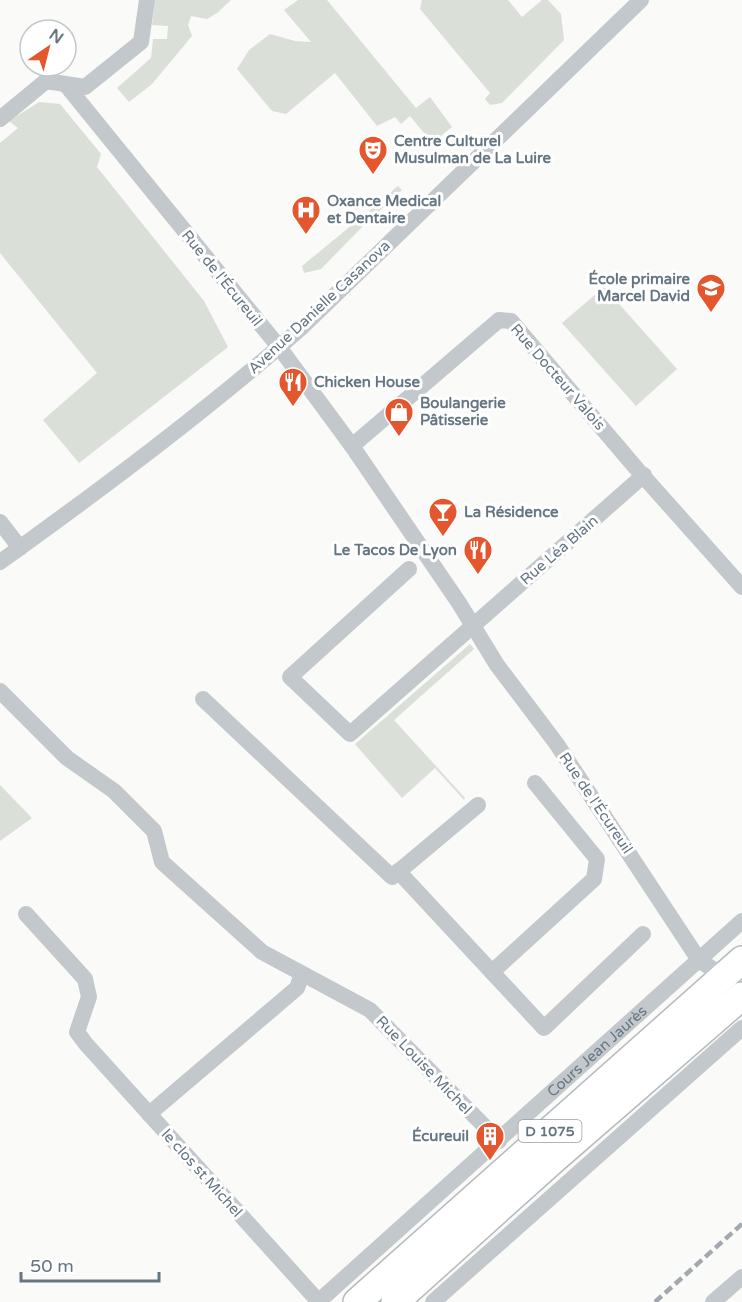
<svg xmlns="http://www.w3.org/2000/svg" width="742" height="1302" font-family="'Varela Round',sans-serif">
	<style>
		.green { fill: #dadfd7 }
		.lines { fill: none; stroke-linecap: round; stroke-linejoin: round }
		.primary-casing { stroke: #b5babe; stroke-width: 30 }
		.street { stroke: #c3c8cc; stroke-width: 16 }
		.primary { stroke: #fff; stroke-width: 27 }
		.rail { stroke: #a2aab0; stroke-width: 4.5; stroke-dasharray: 9 4.5; stroke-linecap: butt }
		.labels { text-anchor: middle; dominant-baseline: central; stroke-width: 6; stroke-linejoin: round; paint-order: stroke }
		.shield { fill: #fff; stroke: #939fa8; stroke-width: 1.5 }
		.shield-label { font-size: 14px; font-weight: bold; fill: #657683 }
		.poi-label { font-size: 15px; font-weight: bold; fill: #657683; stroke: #fff; text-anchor: start }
		.street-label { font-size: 15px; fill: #657683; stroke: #fff }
	</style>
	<rect width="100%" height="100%" fill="#fafaf8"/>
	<g class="green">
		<path d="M 155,0 L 231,0 L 217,13 L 207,19 L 191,16 L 188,25 L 192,36 L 152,84 L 129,102 L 117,88 L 151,58 L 153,39 L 167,39 L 168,26 L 152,25 Z"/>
		<path d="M 298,0 L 327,0 L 416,108 L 430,97 L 452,127 L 432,143 L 410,116 L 401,124 L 395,117 L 377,126 L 335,73 L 286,114 L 272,111 L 237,69 L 249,50 L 270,34 L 295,41 L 311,42 L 284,10 Z"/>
		<path d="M 422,0 L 508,0 L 522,17 L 542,0 L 548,0 L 561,14 L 564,40 L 502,103 L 490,105 L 485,99 L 490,93 L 420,9 Z"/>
		<path d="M 39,102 L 60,104 L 101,154 L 97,167 L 204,301 L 228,347 L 79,463 L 43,420 L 97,373 L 0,253 L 0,143 L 18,128 L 9,121 Z"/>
		<path d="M 398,186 L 402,190 L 373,217 L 369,211 Z"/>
		<path d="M 363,216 L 368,221 L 321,269 L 304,273 L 302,266 Z"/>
		<path d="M 604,287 L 677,369 L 636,406 L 562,323 Z"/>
		<path d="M 470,644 L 474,649 L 394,720 L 465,798 L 464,800 L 435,768 L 402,798 L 355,744 Z"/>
		<path d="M 0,785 L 32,818 L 0,841 Z"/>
	</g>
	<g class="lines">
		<g class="primary-casing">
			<g id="primary">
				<path d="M 357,1302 L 742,960"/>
				<path d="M 395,1302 L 553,1160 L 742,996"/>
			</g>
		</g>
		<g class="street">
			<path d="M 66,85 L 279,347 L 352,446 L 459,603 L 497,665 L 556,743 L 699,960 L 723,976"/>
			<path d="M 0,119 L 46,81 L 85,87 L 141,42 L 147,0"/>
			<path d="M 352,446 L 499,320 L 511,321 L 636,468 L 742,587"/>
			<path d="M 0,522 L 20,548"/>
			<path d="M 0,562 C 103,488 205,412 301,328 L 641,0"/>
			<path d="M 409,569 L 290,677 L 350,734 L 644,475"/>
			<path d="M 0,691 L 67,758 L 114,791 L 154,831 L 162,862 L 262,952 L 370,1010 L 499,1141"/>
			<path d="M 203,699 L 392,877 L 478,805"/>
			<path d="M 398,871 L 544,1028 L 643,934"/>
			<path d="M 26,914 L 85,979 L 89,997 L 77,1032 L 86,1044 L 319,1302"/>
			<path d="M 492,972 L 594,879 L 597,859 L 535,783"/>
			<path d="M 149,1114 L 297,988 L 302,974"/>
			<path id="s1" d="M 318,1302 L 742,921"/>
			<path d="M 433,1302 L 742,1028"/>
			<path d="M 713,1302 L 742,1277"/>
		</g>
		<use href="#primary" class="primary"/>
		<path class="rail" d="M 655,1302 L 742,1224"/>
	</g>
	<defs>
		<g id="theatre-pin" transform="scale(1.5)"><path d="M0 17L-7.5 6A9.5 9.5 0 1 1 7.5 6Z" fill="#e4572e" stroke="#fff"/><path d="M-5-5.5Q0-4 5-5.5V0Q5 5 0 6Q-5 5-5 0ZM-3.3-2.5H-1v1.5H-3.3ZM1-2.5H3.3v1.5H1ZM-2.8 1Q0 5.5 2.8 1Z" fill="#fff"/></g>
		<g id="hospital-pin" transform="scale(1.5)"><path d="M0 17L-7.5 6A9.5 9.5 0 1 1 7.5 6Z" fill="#e4572e" stroke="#fff"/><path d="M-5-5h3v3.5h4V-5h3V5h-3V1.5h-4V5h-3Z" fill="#fff"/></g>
		<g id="school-pin" transform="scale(1.5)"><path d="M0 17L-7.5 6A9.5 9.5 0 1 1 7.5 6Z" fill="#e4572e" stroke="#fff"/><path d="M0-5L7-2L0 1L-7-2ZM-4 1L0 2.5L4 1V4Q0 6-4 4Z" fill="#fff"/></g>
		<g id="restaurant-pin" transform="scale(1.5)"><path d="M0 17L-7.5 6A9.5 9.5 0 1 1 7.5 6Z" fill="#e4572e" stroke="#fff"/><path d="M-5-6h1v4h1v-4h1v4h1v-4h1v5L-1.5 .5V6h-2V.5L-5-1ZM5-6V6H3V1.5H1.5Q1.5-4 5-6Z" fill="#fff"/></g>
		<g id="shop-pin" transform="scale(1.5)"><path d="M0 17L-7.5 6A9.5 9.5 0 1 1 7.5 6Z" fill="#e4572e" stroke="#fff"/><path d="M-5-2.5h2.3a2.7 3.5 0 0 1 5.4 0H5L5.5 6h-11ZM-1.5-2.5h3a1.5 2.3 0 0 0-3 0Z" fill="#fff"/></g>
		<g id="bar-pin" transform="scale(1.5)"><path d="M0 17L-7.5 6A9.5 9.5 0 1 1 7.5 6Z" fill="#e4572e" stroke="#fff"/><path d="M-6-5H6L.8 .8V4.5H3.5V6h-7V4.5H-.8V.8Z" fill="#fff"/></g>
		<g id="building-pin" transform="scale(1.5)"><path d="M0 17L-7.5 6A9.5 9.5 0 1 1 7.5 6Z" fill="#e4572e" stroke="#fff"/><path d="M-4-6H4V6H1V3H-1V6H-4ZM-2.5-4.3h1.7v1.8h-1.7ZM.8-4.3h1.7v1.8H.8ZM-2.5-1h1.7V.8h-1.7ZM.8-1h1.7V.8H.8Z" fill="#fff"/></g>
	</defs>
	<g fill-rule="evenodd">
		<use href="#theatre-pin" x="373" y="150"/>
		<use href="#hospital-pin" x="306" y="210"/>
		<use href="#school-pin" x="711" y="288"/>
		<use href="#restaurant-pin" x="293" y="382"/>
		<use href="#shop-pin" x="399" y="412"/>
		<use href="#bar-pin" x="443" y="512"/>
		<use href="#restaurant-pin" x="478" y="550"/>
		<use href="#building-pin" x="490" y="1136"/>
	</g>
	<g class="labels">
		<rect class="shield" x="518.5" y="1120" width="63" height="22" rx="4.5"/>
		<g class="shield-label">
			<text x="550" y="1131">D 1075</text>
		</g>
		<g class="poi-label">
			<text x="394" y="141">Centre Culturel<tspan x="394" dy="17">Musulman de La Luire</tspan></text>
			<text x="327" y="201">Oxance Medical<tspan x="327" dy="17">et Dentaire</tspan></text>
			<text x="690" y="279" text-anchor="end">École primaire<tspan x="690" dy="17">Marcel David</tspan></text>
			<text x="314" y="382">Chicken House</text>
			<text x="420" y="403">Boulangerie<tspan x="420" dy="17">Pâtisserie</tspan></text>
			<text x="464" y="512">La Résidence</text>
			<text x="457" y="550" text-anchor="end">Le Tacos De Lyon</text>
			<text x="469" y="1136" text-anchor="end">Écureuil</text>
		</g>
		<g class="street-label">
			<text transform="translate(222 278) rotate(51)">Rue de l'Écureuil</text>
			<text transform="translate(319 307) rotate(-43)">Avenue Danielle Casanova</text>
			<text transform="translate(558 377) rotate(49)">Rue Docteur Valois</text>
			<text transform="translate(559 550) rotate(-41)">Rue Léa Blain</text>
			<text transform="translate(596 803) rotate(56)">Rue de l'Écureuil</text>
			<text stroke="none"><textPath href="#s1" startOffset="375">Cours Jean Jaurès</textPath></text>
			<text transform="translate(424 1065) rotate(46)">Rue Louise Michel</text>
			<text transform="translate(202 1173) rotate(48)">le clos st Michel</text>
		</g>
	</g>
	<g transform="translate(48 48) rotate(35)"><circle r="28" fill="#ffffff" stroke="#c1c8cd" stroke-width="1.5"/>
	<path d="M0-4.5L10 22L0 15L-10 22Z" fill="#e4572e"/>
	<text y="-9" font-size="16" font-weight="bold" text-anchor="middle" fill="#657683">N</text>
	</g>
	<path d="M21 1272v9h138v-9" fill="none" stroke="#657683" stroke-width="3"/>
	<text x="30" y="1272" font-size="18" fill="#657683" stroke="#ffffff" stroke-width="4.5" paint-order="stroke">50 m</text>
</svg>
